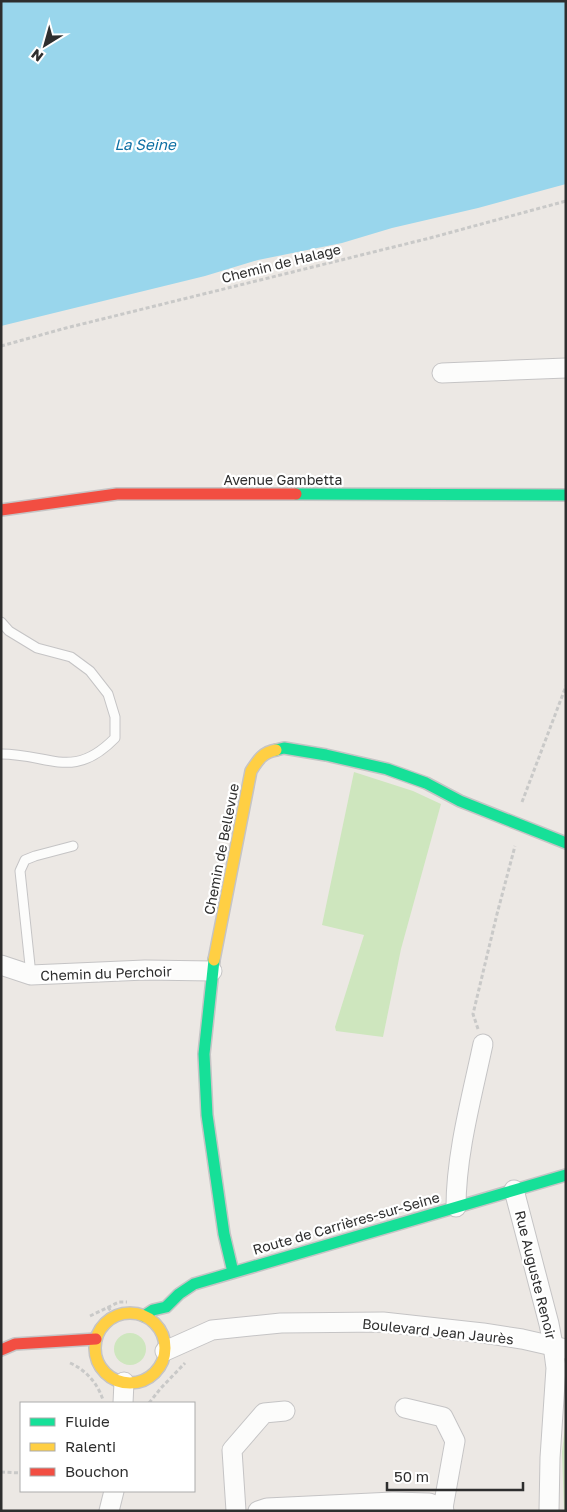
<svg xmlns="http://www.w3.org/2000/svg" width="567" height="1512" font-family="'Golos Text',sans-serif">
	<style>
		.green { fill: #cee6be }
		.water { fill: #99d6ec }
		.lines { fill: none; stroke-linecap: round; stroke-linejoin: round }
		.lane-casing { stroke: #c5c4c5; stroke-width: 11 }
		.street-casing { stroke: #c5c4c5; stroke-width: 21 }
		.fast-casing { stroke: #c5c4c5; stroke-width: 14 }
		.slow-casing { stroke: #c5c4c5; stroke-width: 14 }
		.jam-casing { stroke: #c5c4c5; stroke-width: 14 }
		.path { stroke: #c9c9c8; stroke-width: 3; stroke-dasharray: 4 2.5; stroke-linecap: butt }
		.lane { stroke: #fcfcfb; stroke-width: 9 }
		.street { stroke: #fcfcfb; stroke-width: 19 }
		.fast { stroke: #16e098; stroke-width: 11 }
		.slow { stroke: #ffcf43; stroke-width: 11 }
		.jam { stroke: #f24e42; stroke-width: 11 }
		.labels { text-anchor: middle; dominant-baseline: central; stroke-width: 4.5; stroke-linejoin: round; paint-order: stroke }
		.street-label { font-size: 14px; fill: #2e2e2e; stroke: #fff }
		.water-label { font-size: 15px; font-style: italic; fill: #0d6fa3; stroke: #fff }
	</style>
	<rect width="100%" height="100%" fill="#ece8e4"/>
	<g class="green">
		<path d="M 354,772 L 413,791 L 441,804 L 401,949 L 383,1037 L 336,1031 L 335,1027 L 364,935 L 322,925 Z"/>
		<circle cx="130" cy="1349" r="16"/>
		<path d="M 566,1418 L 566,1511 L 564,1511 L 562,1452 Z"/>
	</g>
	<path class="water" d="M 1,1 L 566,1 L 566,184 L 478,208 L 392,228 L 342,243 L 258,260 L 205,276 L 1,326 Z"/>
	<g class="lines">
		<g class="lane-casing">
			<g id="lane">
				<path d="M 1,622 L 9,631 L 37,648 L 71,657 L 90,671 L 108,694 L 115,717 L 115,738 C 73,781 50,754 1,754"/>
				<path d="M 31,975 L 20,871 L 25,860 L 35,856 L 73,846"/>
			</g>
		</g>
		<g class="street-casing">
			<g id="street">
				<path d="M 442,373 L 566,368"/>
				<path d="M 1,965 L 31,975 L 145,970 L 212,971"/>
				<path d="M 514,1190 L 549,1324 L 553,1345 L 556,1368 L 550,1458 L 549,1511"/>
				<path d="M 456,1207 C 456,1154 472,1096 483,1044"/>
				<path d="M 165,1351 L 212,1330 L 281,1323 L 383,1322 L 483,1333 L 522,1339 L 566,1349"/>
				<path d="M 123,1403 L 124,1382"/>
				<path d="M 405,1408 L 443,1417 L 455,1441 L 443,1508"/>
				<path d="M 109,1511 L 114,1491"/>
				<path d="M 236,1511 L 232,1450 L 264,1413 L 285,1411"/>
				<path d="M 258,1511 L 267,1508 L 393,1502 L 429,1503 L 443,1508 L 444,1511"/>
			</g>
		</g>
		<g class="fast-casing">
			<g id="fast">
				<path d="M 296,494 L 566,495"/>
				<path d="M 276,750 L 284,748 L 326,755 L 387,769 L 426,783 L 460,801 L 566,843"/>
				<path d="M 214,960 L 204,1054 L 207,1115 L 224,1234 L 233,1272"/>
				<path d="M 144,1316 L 153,1310 L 166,1307 L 179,1294 L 194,1284 L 566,1175"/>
			</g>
		</g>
		<g class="slow-casing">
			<g id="slow">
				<path d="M 214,960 L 251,771 C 258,760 263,752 276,750"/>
				<circle cx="130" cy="1348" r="35"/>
			</g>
		</g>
		<g class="jam-casing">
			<g id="jam">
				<path d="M 1,510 L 117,494 L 296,494"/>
				<path d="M 1,1350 L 15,1344 L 96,1339"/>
			</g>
		</g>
		<g class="path">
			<path d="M 1,346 L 66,328 L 430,238 L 566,201"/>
			<path d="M 522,802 L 566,686"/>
			<path d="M 478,1029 L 473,1014 L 497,914 L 515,846"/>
			<path d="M 108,1307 L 115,1317"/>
			<path d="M 90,1316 L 119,1302 L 127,1302"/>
			<path d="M 70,1363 C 86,1370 98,1384 103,1400"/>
			<path d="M 149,1403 L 161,1388 L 185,1363"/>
			<path d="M 1,1472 L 21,1473"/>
		</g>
		<use href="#lane" class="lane"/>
		<use href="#street" class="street"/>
		<use href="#fast" class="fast"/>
		<use href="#slow" class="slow"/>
		<use href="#jam" class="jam"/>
	</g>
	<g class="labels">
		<g class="street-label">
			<text transform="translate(281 263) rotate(-14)">Chemin de Halage</text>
			<text x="283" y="479">Avenue Gambetta</text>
			<text transform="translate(221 849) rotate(-79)">Chemin de Bellevue</text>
			<text transform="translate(106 973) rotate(-2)">Chemin du Perchoir</text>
			<text transform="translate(346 1223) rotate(-16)">Route de Carrières-sur-Seine</text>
			<text transform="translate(536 1275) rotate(76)">Rue Auguste Renoir</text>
			<text transform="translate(438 1331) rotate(6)">Boulevard Jean Jaurès</text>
		</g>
		<g class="water-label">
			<text x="145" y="144">La Seine</text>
		</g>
	</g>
	<rect width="567" height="1512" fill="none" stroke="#2e2e2e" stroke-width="5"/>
	<rect x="20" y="1402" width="175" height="90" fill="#ffffff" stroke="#ababab"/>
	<rect x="30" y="1418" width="25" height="8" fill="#16e098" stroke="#ababab"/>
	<text x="65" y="1427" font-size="15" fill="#2e2e2e">Fluide</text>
	<rect x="30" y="1443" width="25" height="8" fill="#ffcf43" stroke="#ababab"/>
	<text x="65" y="1452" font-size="15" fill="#2e2e2e">Ralenti</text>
	<rect x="30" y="1468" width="25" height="8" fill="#f24e42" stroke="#ababab"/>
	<text x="65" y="1477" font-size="15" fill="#2e2e2e">Bouchon</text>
	<g transform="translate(45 45) rotate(217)" stroke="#ffffff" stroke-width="4" paint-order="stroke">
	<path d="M0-4L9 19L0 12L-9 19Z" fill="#2e2e2e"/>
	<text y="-8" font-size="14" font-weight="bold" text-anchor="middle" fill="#2e2e2e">N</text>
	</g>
	<path d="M387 1482v8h136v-8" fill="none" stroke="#2e2e2e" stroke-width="2.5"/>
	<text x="394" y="1482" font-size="15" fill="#2e2e2e" stroke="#ffffff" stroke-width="4" paint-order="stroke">50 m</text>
</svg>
